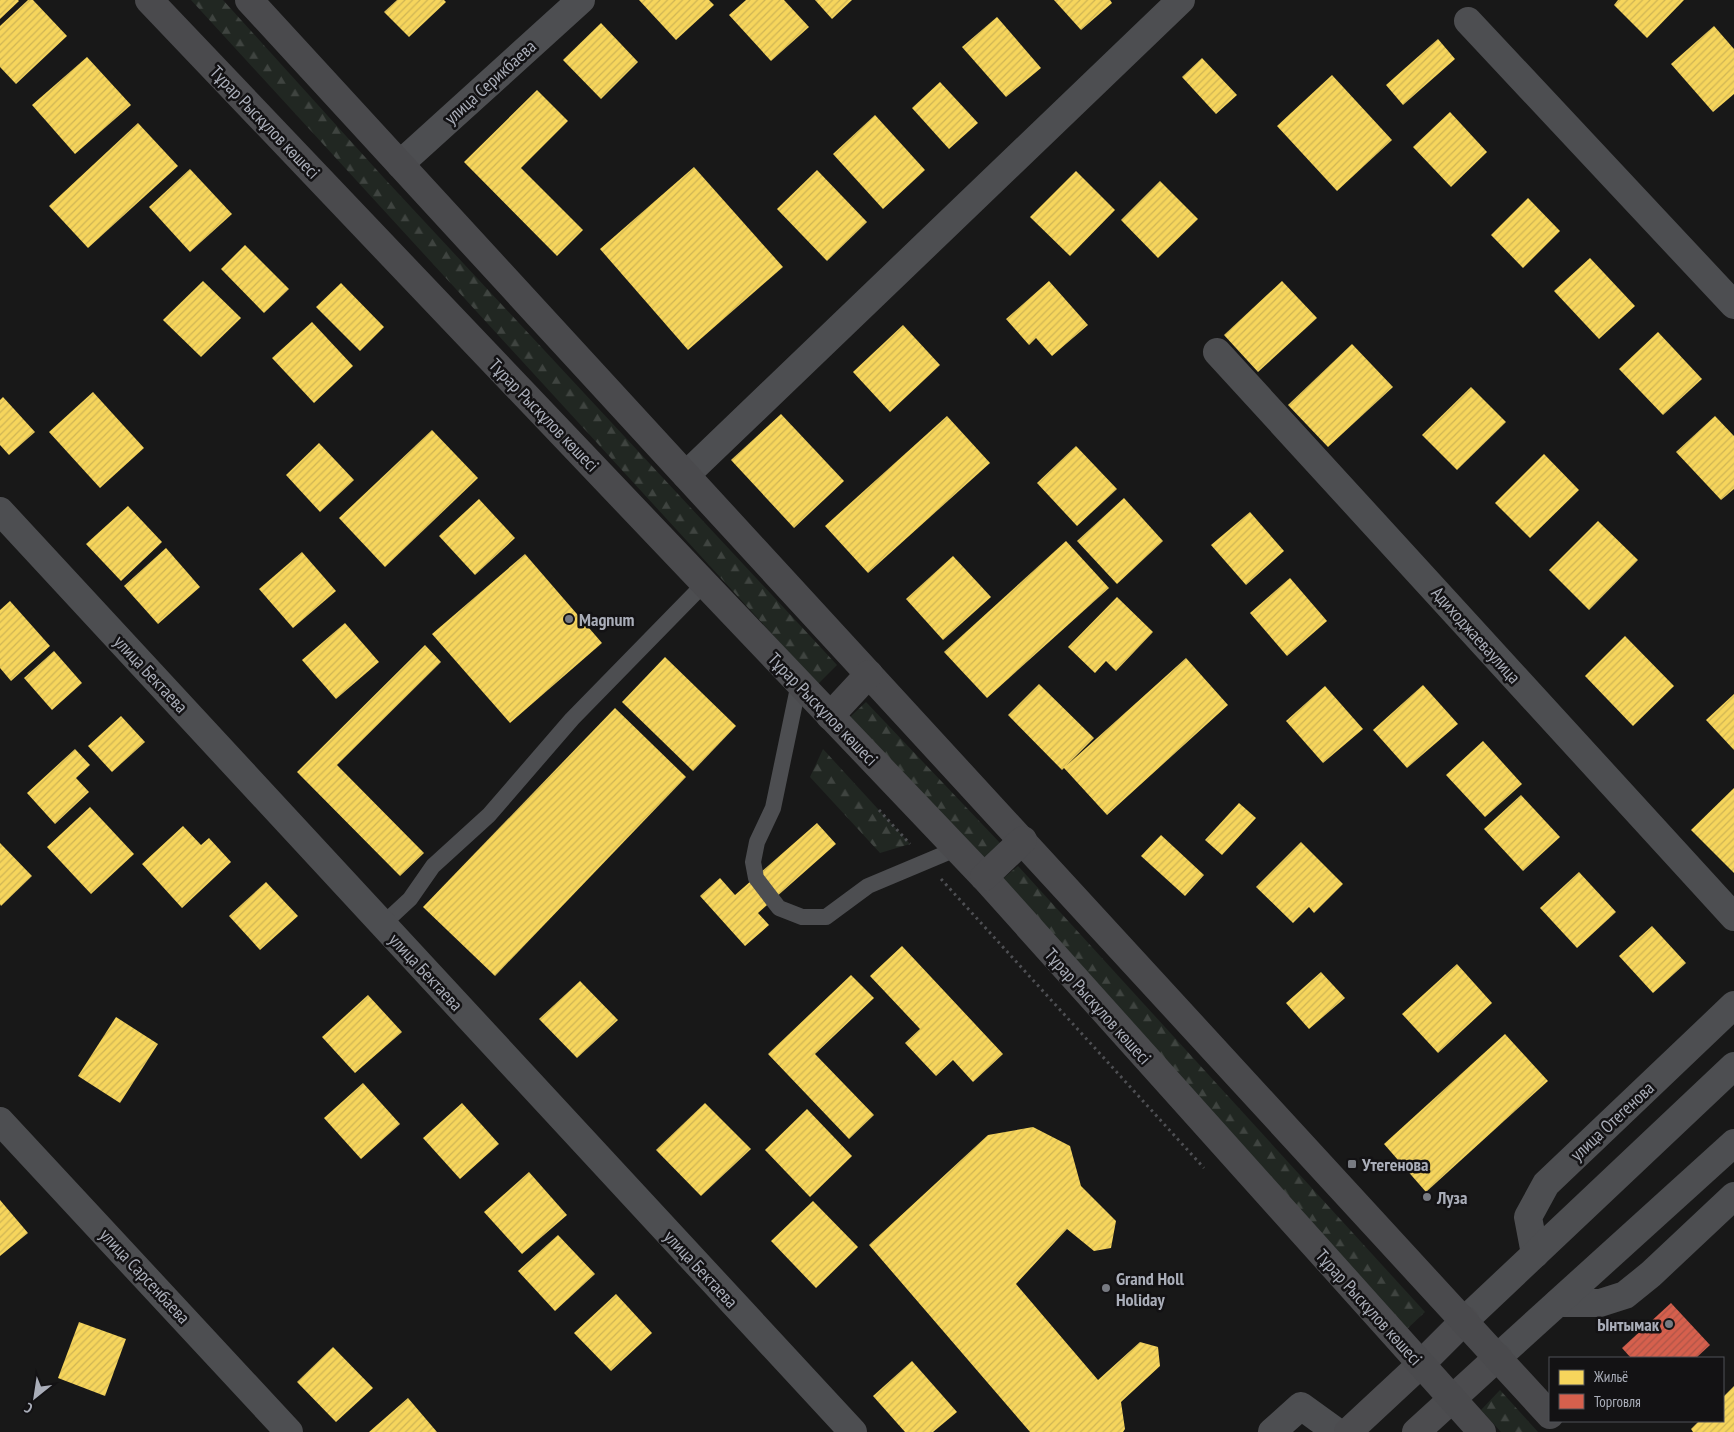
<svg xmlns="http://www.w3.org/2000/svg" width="1734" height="1432" font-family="'PT Sans Narrow',sans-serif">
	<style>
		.forest { fill: url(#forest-firs) }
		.homes { fill: url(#homes-hatch) }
		.shops { fill: url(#shops-hatch) }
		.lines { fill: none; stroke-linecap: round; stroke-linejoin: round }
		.path { stroke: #4e4f53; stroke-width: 3; stroke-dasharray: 2.5 4; stroke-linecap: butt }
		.service { stroke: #4d4e51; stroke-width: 16 }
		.minor { stroke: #4d4e51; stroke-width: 28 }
		.tertiary { stroke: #4d4e51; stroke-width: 28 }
		.secondary { stroke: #4c4c4f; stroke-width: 28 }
		.primary { stroke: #4a4a4d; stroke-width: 28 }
		.poi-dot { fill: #777a81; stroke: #131214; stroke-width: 2 }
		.labels { text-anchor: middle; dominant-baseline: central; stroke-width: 5; stroke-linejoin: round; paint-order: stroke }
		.street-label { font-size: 18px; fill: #aaaeb9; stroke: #131214 }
		.poi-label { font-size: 18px; font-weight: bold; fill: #aaaeb9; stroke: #131214; text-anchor: start }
	</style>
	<defs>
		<pattern id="forest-firs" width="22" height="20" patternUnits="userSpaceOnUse" patternTransform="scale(1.25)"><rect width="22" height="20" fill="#212722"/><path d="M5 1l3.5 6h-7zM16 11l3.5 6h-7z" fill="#3f4440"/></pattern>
		<pattern id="homes-hatch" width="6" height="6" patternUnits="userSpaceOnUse" patternTransform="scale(1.25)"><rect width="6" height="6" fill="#f6d55c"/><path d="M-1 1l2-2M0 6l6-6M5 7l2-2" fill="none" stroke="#cfb555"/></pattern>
		<pattern id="shops-hatch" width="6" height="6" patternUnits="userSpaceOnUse" patternTransform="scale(1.25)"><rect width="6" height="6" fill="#d6604d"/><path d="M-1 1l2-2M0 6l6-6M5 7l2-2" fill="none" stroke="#ad5548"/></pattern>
	</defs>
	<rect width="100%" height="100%" fill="#181818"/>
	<g class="forest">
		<path d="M 191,0 L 223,0 L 384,178 L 837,665 L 818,684 Z"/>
		<path d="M 866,702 L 1001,844 L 984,859 L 850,717 Z"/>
		<path d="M 823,749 L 910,844 L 880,853 L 810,777 Z"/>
		<path d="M 1018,866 L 1425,1312 L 1407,1329 L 1000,881 Z"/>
		<path d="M 1500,1390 L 1538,1432 L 1501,1432 L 1481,1410 Z"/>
	</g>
	<g class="homes">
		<path d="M 0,0 L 18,0 L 19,1 L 0,19 Z"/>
		<path d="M 28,0 L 33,0 L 67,36 L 16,84 L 0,67 L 0,26 Z"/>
		<path d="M 397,0 L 444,0 L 446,2 L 409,37 L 384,12 Z"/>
		<path d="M 639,0 L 709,0 L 714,5 L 676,40 Z"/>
		<path d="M 746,0 L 784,0 L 809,27 L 771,61 L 729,15 Z"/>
		<path d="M 815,0 L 852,0 L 832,19 Z"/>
		<path d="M 1054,0 L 1110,0 L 1112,3 L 1081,30 Z"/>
		<path d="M 1618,0 L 1684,0 L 1647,38 L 1614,5 Z"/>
		<path d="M 997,17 L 1041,68 L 1006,97 L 962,47 Z"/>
		<path d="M 601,23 L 638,62 L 601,99 L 563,60 Z"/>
		<path d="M 1714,26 L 1734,49 L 1734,94 L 1713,112 L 1671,64 Z"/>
		<path d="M 1438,39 L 1455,59 L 1403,105 L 1386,85 Z"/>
		<path d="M 87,57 L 131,105 L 75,154 L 32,105 Z"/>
		<path d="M 1202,58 L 1237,95 L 1216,114 L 1182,77 Z"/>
		<path d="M 1332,75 L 1392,140 L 1337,191 L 1277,126 Z"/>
		<path d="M 940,82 L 978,123 L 949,149 L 912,108 Z"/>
		<path d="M 537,90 L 568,121 L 521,168 L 583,230 L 557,256 L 464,162 Z"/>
		<path d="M 1450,112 L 1487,152 L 1451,187 L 1413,147 Z"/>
		<path d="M 875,115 L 925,170 L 883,209 L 833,154 Z"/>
		<path d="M 138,123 L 178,166 L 88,248 L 49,206 Z"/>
		<path d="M 694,167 L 783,267 L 688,350 L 600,249 Z"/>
		<path d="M 190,169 L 232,214 L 190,252 L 149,207 Z"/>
		<path d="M 817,170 L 867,222 L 827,261 L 777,209 Z"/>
		<path d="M 1076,171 L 1115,210 L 1070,256 L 1030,217 Z"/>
		<path d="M 1160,181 L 1198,219 L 1158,258 L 1121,220 Z"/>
		<path d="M 1528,198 L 1560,231 L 1523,268 L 1491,235 Z"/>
		<path d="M 245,245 L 289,289 L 264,313 L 221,269 Z"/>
		<path d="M 1590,258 L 1635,306 L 1599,339 L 1554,291 Z"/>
		<path d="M 203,281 L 241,318 L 201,357 L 163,320 Z"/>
		<path d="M 1049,281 L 1088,325 L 1052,356 L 1036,338 L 1029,345 L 1006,319 Z"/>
		<path d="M 1282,281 L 1317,318 L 1258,372 L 1224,335 Z"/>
		<path d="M 341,283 L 384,327 L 360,351 L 316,307 Z"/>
		<path d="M 312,322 L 353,366 L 314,403 L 272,358 Z"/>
		<path d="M 903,325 L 940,365 L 890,412 L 853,372 Z"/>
		<path d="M 1658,332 L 1702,379 L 1663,415 L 1619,369 Z"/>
		<path d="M 1352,344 L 1393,387 L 1328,447 L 1288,405 Z"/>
		<path d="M 1471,387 L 1506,422 L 1457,470 L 1422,435 Z"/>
		<path d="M 93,392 L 144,448 L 100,488 L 49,432 Z"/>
		<path d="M 3,397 L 35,432 L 9,455 L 0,445 L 0,400 Z"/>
		<path d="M 781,414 L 844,481 L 794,528 L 731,460 Z"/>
		<path d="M 947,416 L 990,463 L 868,573 L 825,526 Z"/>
		<path d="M 1715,416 L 1734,436 L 1734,489 L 1721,500 L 1676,452 Z"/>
		<path d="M 432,430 L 478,478 L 385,567 L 339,518 Z"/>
		<path d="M 319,443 L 354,480 L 320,512 L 286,475 Z"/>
		<path d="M 1076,446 L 1117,489 L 1077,526 L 1037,483 Z"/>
		<path d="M 1544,454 L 1579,490 L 1530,538 L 1495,503 Z"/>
		<path d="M 1124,498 L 1163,541 L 1117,584 L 1077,541 Z"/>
		<path d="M 479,499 L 515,538 L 475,575 L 439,536 Z"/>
		<path d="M 128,506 L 162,542 L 121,581 L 86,544 Z"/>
		<path d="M 1250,512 L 1284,551 L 1246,585 L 1211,545 Z"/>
		<path d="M 1598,521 L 1638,560 L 1589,610 L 1549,570 Z"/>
		<path d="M 1066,541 L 1109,588 L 987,698 L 944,652 Z"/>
		<path d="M 166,548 L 200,587 L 158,624 L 124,586 Z"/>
		<path d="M 302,552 L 336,591 L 293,628 L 259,589 Z"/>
		<path d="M 525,554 L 602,643 L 510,723 L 432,634 Z"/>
		<path d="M 953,556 L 991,597 L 943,640 L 906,599 Z"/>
		<path d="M 1290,578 L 1327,621 L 1287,656 L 1250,613 Z"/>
		<path d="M 1117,597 L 1153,632 L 1116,671 L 1106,661 L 1095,673 L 1068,647 Z"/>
		<path d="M 10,601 L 50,646 L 11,681 L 0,668 L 0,610 Z"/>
		<path d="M 345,623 L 379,662 L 336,699 L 302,660 Z"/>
		<path d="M 1625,636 L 1674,686 L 1633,726 L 1585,676 Z"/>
		<path d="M 425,645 L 441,662 L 337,765 L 424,853 L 400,876 L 297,772 Z"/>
		<path d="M 54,651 L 82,683 L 52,710 L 24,678 Z"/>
		<path d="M 665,657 L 736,726 L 693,771 L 622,702 Z"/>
		<path d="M 1186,658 L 1228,705 L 1107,815 L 1064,768 L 1062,770 L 1008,715 L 1039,684 L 1094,738 L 1066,766 Z"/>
		<path d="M 1423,685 L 1458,724 L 1407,768 L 1373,730 Z"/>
		<path d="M 1325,686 L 1363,729 L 1323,763 L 1286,721 Z"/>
		<path d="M 1734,694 L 1734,750 L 1706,720 Z"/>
		<path d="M 615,708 L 686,777 L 495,976 L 423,907 Z"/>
		<path d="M 121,716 L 145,742 L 112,772 L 88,746 Z"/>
		<path d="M 1483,741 L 1522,784 L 1485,817 L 1446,775 Z"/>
		<path d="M 75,749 L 90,765 L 76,778 L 89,792 L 55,824 L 27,793 Z"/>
		<path d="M 1734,788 L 1734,873 L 1691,830 Z"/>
		<path d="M 1521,795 L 1560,837 L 1523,871 L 1484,829 Z"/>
		<path d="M 1239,803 L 1256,818 L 1222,855 L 1205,840 Z"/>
		<path d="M 90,807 L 134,854 L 91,894 L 47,847 Z"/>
		<path d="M 817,823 L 836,844 L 758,913 L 769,925 L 745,946 L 700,896 L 720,878 L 735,895 Z"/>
		<path d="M 183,826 L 201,845 L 209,838 L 231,862 L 182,908 L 142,864 Z"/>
		<path d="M 1161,835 L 1204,875 L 1185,896 L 1141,856 Z"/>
		<path d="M 1301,842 L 1343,884 L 1314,913 L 1309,907 L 1293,923 L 1256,887 Z"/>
		<path d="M 0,843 L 32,876 L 1,906 L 0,904 Z"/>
		<path d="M 1579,872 L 1616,912 L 1577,948 L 1540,908 Z"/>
		<path d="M 266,882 L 298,916 L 260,950 L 229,916 Z"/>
		<path d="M 1652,926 L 1686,963 L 1653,993 L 1619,956 Z"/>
		<path d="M 902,946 L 1003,1054 L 973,1082 L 953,1060 L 936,1076 L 905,1043 L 920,1029 L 870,976 Z"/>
		<path d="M 1457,964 L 1492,1003 L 1438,1053 L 1402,1014 Z"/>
		<path d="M 1321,972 L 1345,998 L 1309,1029 L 1286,1003 Z"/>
		<path d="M 851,975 L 874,998 L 815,1054 L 874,1115 L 849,1139 L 768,1054 Z"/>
		<path d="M 580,981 L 618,1020 L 577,1058 L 539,1019 Z"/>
		<path d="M 368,995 L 402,1032 L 355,1073 L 322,1037 Z"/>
		<path d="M 116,1017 L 158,1044 L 120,1103 L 78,1076 Z"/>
		<path d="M 1505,1034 L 1548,1081 L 1426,1192 L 1384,1144 Z"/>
		<path d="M 363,1083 L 400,1124 L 361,1159 L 324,1118 Z"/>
		<path d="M 462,1103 L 499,1144 L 460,1179 L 423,1138 Z"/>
		<path d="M 705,1103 L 751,1149 L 701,1196 L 656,1150 Z"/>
		<path d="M 807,1109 L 852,1156 L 810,1197 L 765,1150 Z"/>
		<path d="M 1033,1127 L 1070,1146 L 1081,1186 L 1116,1221 L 1111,1248 L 1094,1251 L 1067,1229 L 1016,1284 L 1098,1380 L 1140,1342 L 1158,1347 L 1160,1366 L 1121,1402 L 1125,1429 L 1123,1432 L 1030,1432 L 869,1245 L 988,1135 Z"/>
		<path d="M 529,1172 L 567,1215 L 522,1254 L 484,1212 Z"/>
		<path d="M 0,1200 L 28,1233 L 0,1256 Z"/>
		<path d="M 813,1201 L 858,1247 L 816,1288 L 771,1241 Z"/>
		<path d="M 558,1235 L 595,1274 L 555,1311 L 518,1271 Z"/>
		<path d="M 616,1294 L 652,1333 L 611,1371 L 574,1333 Z"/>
		<path d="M 79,1322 L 126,1339 L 105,1396 L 58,1378 Z"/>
		<path d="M 333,1347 L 373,1388 L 336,1422 L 297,1382 Z"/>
		<path d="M 912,1361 L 957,1412 L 933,1432 L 905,1432 L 873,1396 Z"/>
		<path d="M 1734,1386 L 1734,1432 L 1693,1432 L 1691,1429 L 1699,1421 L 1723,1421 L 1723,1397 Z"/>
		<path d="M 408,1398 L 437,1432 L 369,1432 Z"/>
	</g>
	<path class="shops" d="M 1671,1303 L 1710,1345 L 1696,1358 L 1631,1358 L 1622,1348 Z"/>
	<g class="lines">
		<g class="path">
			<path d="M 879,810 L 910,844"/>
			<path d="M 941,879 L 1204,1168"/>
		</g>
		<g class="service">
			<path d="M 799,683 L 773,808 L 757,842 L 753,862 L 756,878 L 779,908 L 802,917 L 826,917 L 868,886 L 956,849"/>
			<path d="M 382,925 L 410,899 L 433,866 L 489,815 L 572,719 L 704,584"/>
		</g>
		<g class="minor">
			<path d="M 1468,21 L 1734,305"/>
			<path d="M 400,164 L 581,0"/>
			<path d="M 1217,352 L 1734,917"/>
			<path d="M 686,475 L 1181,0"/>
			<path d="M 0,511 L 853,1432"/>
			<path d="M 0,1121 L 289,1432"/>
			<path d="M 1535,1254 L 1528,1217 L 1546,1184 L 1734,1005"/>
			<path d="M 1558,1303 L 1600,1303 L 1625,1295 L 1651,1274 L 1734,1196"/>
			<path d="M 1272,1432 L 1301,1406 L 1337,1432"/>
		</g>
		<g class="tertiary">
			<path d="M 1465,1320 L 1734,1066"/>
			<path d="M 1498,1357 L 1734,1143"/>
		</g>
		<g class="secondary">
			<path d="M 1348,1432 L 1420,1365 L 1465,1320"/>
			<path d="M 1416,1432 L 1498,1357"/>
		</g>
		<g class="primary">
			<path d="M 149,0 L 984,877 L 1482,1432"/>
			<path d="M 249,0 L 1550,1415"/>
			<path d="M 830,716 L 869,674"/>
			<path d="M 984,877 L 1023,840"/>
		</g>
	</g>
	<g class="poi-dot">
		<circle cx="569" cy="619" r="5"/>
		<rect x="1347" y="1159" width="10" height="10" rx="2.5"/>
		<circle cx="1427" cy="1197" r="5"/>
		<circle cx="1106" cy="1288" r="5"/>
		<circle cx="1669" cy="1324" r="5"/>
	</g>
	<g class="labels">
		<g class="street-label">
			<text transform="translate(490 82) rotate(-42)">улица Серикбаева</text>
			<text transform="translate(265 122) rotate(46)">Тұрар Рыскұлов көшесі</text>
			<text transform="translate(544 415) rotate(46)">Тұрар Рыскұлов көшесі</text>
			<text transform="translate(1476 635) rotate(48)">Адиходжаеваулица</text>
			<text transform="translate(151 674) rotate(47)">улица Бектаева</text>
			<text transform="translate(823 709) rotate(46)">Тұрар Рыскұлов көшесі</text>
			<text transform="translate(426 972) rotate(47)">улица Бектаева</text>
			<text transform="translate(1098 1006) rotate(48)">Тұрар Рыскұлов көшесі</text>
			<text transform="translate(1612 1121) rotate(-43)">улица Отегенова</text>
			<text transform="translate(701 1269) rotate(47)">улица Бектаева</text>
			<text transform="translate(145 1276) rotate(47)">улица Сарсенбаева</text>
			<text transform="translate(1369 1307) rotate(48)">Тұрар Рыскұлов көшесі</text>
		</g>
		<g class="poi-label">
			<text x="579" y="619">Magnum</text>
			<text x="1362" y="1164">Утегенова</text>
			<text x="1437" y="1197">Луза</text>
			<text x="1116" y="1278">Grand Holl<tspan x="1116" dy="21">Holiday</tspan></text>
			<text x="1659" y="1324" text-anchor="end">Ынтымак</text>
		</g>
	</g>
	<rect x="1549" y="1357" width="175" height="65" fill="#131214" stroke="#4f5056"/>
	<rect x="1559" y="1370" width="25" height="15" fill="#f6d55c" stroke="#4f5056"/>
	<text x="1594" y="1382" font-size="15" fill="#aaaeb9">Жильё</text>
	<rect x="1559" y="1394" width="25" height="15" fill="#d6604d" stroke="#4f5056"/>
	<text x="1594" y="1407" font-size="15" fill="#aaaeb9">Торговля</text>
	<g transform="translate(35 1397) rotate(210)" stroke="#131214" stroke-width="4" paint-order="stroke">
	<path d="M0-4L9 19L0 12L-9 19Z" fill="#aaaeb9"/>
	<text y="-8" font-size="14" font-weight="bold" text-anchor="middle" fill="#aaaeb9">С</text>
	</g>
</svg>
